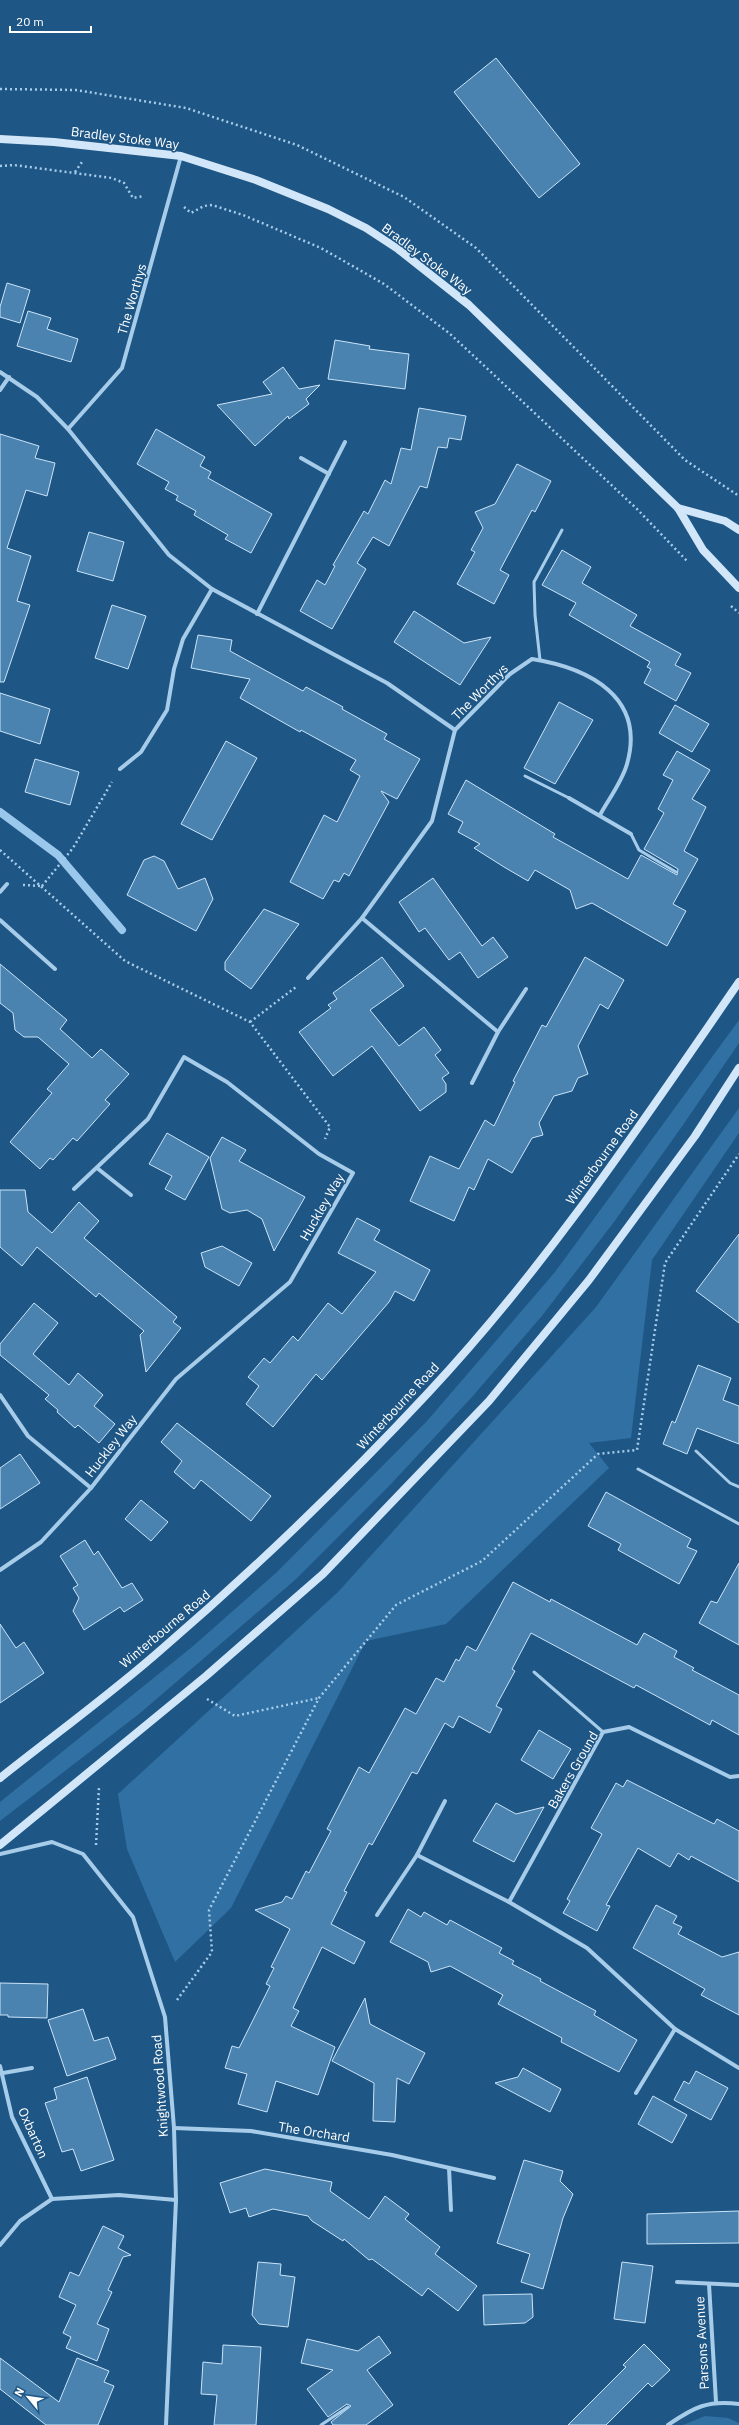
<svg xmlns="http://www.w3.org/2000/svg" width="739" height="2425" font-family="'IBM Plex Sans',sans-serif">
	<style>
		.green { fill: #3170a3 }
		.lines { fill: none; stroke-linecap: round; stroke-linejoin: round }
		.stream { stroke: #99c8ec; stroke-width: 8 }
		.building { fill: #4a82b0; stroke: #cbe4f8 }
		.path { stroke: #a6ccea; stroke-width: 2.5; stroke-dasharray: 2 3; stroke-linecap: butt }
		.lane { stroke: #a6ccea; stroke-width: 3 }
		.street { stroke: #a6ccea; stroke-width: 4 }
		.secondary { stroke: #d1e6f8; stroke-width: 8 }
		.labels { text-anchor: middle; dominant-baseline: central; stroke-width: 3; stroke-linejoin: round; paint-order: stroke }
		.street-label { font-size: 13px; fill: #fff; stroke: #1e5685 }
	</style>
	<rect width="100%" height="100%" fill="#1e5685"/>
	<g class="green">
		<path d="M 739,1020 L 739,1043 L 683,1125 L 614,1222 L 541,1317 L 472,1397 L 390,1485 L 295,1580 L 139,1714 L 0,1821 L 0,1802 L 192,1647 L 277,1572 L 427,1421 L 555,1272 Z"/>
		<path d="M 739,1108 L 739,1133 L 652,1260 L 631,1438 L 589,1443 L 609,1468 L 446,1624 L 366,1641 L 231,1908 L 175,1962 L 127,1849 L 118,1794 L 338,1592 L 596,1307 Z"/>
		<path d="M 705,2416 L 728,2418 L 739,2423 L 739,2425 L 683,2425 Z"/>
	</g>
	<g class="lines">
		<path class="stream" d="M 0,812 L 58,855 L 122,930"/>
	</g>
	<g class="building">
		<path d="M 496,58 L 580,164 L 539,198 L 454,92 Z"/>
		<path d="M 7,283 L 30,290 L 20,323 L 0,317 L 0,307 Z"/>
		<path d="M 28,311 L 51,318 L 47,329 L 78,339 L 71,362 L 17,346 Z"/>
		<path d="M 335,340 L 370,346 L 369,349 L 409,354 L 405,389 L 328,379 Z"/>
		<path d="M 283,367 L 299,389 L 320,385 L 306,399 L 309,404 L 289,419 L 288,416 L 255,446 L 217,405 L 272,394 L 263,382 Z"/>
		<path d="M 419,408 L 466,416 L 461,440 L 449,438 L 447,448 L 438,447 L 427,488 L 420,486 L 389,546 L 373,537 L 357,563 L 366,569 L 332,629 L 300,611 L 317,580 L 325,585 L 335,566 L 333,565 L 364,511 L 368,514 L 385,480 L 391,484 L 401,448 L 411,450 Z"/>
		<path d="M 156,429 L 205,457 L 200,466 L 211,472 L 208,478 L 272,514 L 251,553 L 225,539 L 228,535 L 194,515 L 196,511 L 176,500 L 178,496 L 165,489 L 169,482 L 137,464 Z"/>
		<path d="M 0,434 L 39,446 L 35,458 L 55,463 L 47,496 L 26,490 L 7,548 L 31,556 L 17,601 L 30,605 L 4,682 L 0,682 Z"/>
		<path d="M 517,464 L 551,481 L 535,512 L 532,510 L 500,570 L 509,575 L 494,604 L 457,584 L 475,552 L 471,550 L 483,528 L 475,512 L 495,504 Z"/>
		<path d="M 89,532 L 124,542 L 113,581 L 77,571 Z"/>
		<path d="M 562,550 L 591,567 L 582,583 L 637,615 L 630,626 L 681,654 L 675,665 L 691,673 L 676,701 L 644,683 L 651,669 L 647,667 L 650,662 L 569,615 L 576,603 L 542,585 Z"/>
		<path d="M 112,605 L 146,616 L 128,669 L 95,658 Z"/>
		<path d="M 414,611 L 464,643 L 491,637 L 460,685 L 394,642 Z"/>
		<path d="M 198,635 L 232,640 L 230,651 L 303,691 L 306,687 L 343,707 L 342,709 L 387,734 L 384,739 L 420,759 L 397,799 L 381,791 L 389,802 L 349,876 L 344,873 L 339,882 L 334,880 L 323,899 L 290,882 L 324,815 L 337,822 L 360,776 L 350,770 L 356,760 L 301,730 L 300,732 L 240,698 L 250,679 L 191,668 Z"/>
		<path d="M 0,693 L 50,709 L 40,744 L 0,731 Z"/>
		<path d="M 559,702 L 593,720 L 555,784 L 524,768 Z"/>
		<path d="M 675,705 L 709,724 L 692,752 L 659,733 Z"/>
		<path d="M 226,741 L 257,758 L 212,840 L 181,824 Z"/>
		<path d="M 677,751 L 710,770 L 692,799 L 706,807 L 684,851 L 698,859 L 673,904 L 686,911 L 667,946 L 592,903 L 576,909 L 570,890 L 535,870 L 528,881 L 504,867 L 474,848 L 480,844 L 458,832 L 463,822 L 448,814 L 466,780 L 555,834 L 553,837 L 628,879 L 641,855 L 677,875 L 678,869 L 644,849 L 664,813 L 658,809 L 673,780 L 663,775 Z"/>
		<path d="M 35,759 L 79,772 L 70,805 L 25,792 Z"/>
		<path d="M 154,856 L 164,861 L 178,889 L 205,878 L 213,899 L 196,931 L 127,895 L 144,860 Z"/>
		<path d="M 433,878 L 482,946 L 493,937 L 508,957 L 478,978 L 460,952 L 449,960 L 425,928 L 419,932 L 399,902 Z"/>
		<path d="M 264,909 L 299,924 L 251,989 L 225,970 L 225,962 Z"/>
		<path d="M 382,957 L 404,986 L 370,1010 L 399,1046 L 424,1027 L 441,1050 L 435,1055 L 449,1073 L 442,1078 L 446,1084 L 446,1092 L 420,1111 L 372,1046 L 333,1076 L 299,1032 L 331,1008 L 328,1005 L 337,999 L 333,993 Z"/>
		<path d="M 585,957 L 624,980 L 608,1009 L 600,1004 L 578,1046 L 588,1074 L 578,1078 L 572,1091 L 554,1096 L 539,1123 L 543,1135 L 532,1138 L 512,1173 L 488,1159 L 474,1190 L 469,1187 L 454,1221 L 410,1201 L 430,1156 L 459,1169 L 485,1120 L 494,1126 L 515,1082 L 513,1081 L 542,1025 L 546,1027 Z"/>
		<path d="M 0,964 L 67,1020 L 60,1029 L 92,1058 L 101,1049 L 129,1074 L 105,1100 L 110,1104 L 77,1141 L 73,1138 L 53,1160 L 50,1158 L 40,1169 L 10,1142 L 52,1093 L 47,1089 L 69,1064 L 38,1037 L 24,1037 L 15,1030 L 13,1013 L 0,1003 Z"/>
		<path d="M 167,1133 L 209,1157 L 185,1200 L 165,1189 L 172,1176 L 149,1164 Z"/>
		<path d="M 222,1137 L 246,1150 L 239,1161 L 305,1197 L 274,1251 L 262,1219 L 247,1210 L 230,1213 L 222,1209 L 210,1158 Z"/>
		<path d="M 0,1190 L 25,1190 L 28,1212 L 52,1233 L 79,1202 L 99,1221 L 84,1238 L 177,1317 L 173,1322 L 181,1328 L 146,1372 L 140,1335 L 144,1331 L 99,1293 L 96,1297 L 37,1247 L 22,1266 L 0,1247 Z"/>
		<path d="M 357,1218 L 380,1230 L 374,1240 L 430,1270 L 414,1301 L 395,1291 L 389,1302 L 322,1380 L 316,1374 L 273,1427 L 246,1404 L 259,1386 L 248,1377 L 264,1358 L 270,1363 L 293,1336 L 298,1341 L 328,1303 L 342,1314 L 376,1272 L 338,1253 Z"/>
		<path d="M 739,1234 L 739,1323 L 696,1291 Z"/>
		<path d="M 222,1246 L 252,1263 L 239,1286 L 205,1267 L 201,1253 Z"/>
		<path d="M 34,1303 L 58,1323 L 33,1354 L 69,1385 L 78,1373 L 103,1395 L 94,1406 L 115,1424 L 99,1443 L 78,1425 L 75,1428 L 57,1412 L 58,1410 L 45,1399 L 49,1395 L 0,1355 L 0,1344 Z"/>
		<path d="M 698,1365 L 731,1378 L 723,1400 L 739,1406 L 739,1444 L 697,1428 L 687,1454 L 663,1444 L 672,1421 L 675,1423 Z"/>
		<path d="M 177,1423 L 271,1496 L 251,1521 L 201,1480 L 194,1489 L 174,1472 L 182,1461 L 161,1442 Z"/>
		<path d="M 20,1454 L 40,1483 L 0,1509 L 0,1468 Z"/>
		<path d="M 606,1492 L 691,1539 L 687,1547 L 697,1551 L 679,1584 L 618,1550 L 621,1544 L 588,1526 Z"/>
		<path d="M 141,1500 L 168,1522 L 151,1541 L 125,1519 Z"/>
		<path d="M 85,1540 L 94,1555 L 98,1551 L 122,1588 L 132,1583 L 143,1600 L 124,1612 L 120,1607 L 84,1630 L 73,1611 L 79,1598 L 73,1588 L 78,1585 L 60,1556 Z"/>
		<path d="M 739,1563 L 739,1645 L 699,1623 L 711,1601 L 717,1603 Z"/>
		<path d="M 513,1582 L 550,1602 L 551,1599 L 637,1645 L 644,1633 L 677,1651 L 674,1657 L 694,1668 L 692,1670 L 739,1695 L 739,1735 L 712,1720 L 710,1725 L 636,1685 L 634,1688 L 531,1633 L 512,1669 L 515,1671 L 496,1706 L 502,1709 L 490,1733 L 459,1716 L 453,1728 L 445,1723 L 417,1774 L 412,1772 L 372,1845 L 369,1843 L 344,1891 L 347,1892 L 331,1924 L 365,1942 L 354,1964 L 322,1947 L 293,2008 L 299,2011 L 291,2026 L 335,2047 L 318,2095 L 276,2081 L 267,2112 L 238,2104 L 247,2074 L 225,2068 L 232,2046 L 239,2048 L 270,1986 L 266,1984 L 274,1968 L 271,1967 L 290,1929 L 255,1910 L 282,1902 L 286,1896 L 292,1899 L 306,1871 L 309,1873 L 331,1831 L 327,1829 L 359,1767 L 369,1773 L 405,1708 L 416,1714 L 436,1678 L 444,1682 L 456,1659 L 459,1661 L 467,1646 L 476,1651 Z"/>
		<path d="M 0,1624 L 16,1648 L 24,1642 L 44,1673 L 0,1703 Z"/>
		<path d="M 539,1730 L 571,1749 L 553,1779 L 521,1760 Z"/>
		<path d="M 627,1780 L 714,1824 L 717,1819 L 739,1831 L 739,1882 L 691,1856 L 689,1860 L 678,1853 L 670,1867 L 638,1848 L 606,1905 L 610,1906 L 597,1931 L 563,1913 L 570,1901 L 567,1899 L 602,1834 L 591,1828 L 616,1783 L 623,1787 Z"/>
		<path d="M 496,1803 L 516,1814 L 544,1807 L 514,1862 L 473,1841 Z"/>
		<path d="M 656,1905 L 677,1916 L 673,1923 L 682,1927 L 678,1934 L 722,1957 L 739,1952 L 739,2015 L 701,1995 L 705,1989 L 633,1948 Z"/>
		<path d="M 408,1909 L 421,1917 L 424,1912 L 447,1925 L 450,1920 L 502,1948 L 499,1953 L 514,1961 L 512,1964 L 541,1979 L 540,1981 L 596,2011 L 594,2015 L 637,2040 L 619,2072 L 561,2042 L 562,2038 L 498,2004 L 503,1995 L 450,1966 L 431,1972 L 428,1962 L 390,1942 Z"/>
		<path d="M 0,1983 L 48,1984 L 47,2018 L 8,2017 L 8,2015 L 0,2015 Z"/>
		<path d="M 365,1998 L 370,2024 L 425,2053 L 409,2084 L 397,2078 L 395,2122 L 373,2121 L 374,2083 L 332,2061 Z"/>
		<path d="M 83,2009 L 94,2041 L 108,2037 L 116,2059 L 67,2076 L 48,2020 Z"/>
		<path d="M 523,2068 L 561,2089 L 550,2112 L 495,2083 L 518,2077 Z"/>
		<path d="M 696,2071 L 728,2088 L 711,2120 L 674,2100 L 684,2081 L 689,2084 Z"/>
		<path d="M 87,2077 L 114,2160 L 81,2171 L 73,2149 L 62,2152 L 45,2103 L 57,2099 L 54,2088 Z"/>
		<path d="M 653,2096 L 687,2115 L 672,2143 L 638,2124 Z"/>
		<path d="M 524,2160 L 563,2171 L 560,2181 L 573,2194 L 563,2218 L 543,2289 L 521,2282 L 530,2254 L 497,2243 Z"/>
		<path d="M 265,2169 L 332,2182 L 330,2191 L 369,2219 L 385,2196 L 409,2214 L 405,2219 L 440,2247 L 435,2254 L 477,2286 L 458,2311 L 428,2288 L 422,2296 L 372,2259 L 369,2260 L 344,2239 L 343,2241 L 312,2221 L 308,2216 L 273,2209 L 249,2217 L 246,2208 L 230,2213 L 220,2183 Z"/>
		<path d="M 739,2211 L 739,2243 L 647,2244 L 647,2214 Z"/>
		<path d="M 103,2226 L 124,2236 L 118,2248 L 131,2255 L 123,2257 L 108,2290 L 112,2292 L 97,2324 L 109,2329 L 97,2361 L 66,2348 L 71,2337 L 63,2333 L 76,2305 L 59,2297 L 70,2272 L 79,2276 Z"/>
		<path d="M 258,2262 L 281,2264 L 280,2275 L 295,2277 L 288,2327 L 259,2324 L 252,2315 Z"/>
		<path d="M 622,2262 L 653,2266 L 645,2323 L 614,2319 Z"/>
		<path d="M 532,2294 L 533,2317 L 525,2323 L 484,2325 L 483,2295 Z"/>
		<path d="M 379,2336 L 391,2353 L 367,2370 L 393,2405 L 366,2425 L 333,2425 L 331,2422 L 351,2406 L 347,2404 L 328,2417 L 307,2389 L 333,2370 L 301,2363 L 307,2339 L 358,2351 Z"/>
		<path d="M 644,2344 L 670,2370 L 652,2387 L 648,2383 L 606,2425 L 568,2425 L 626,2367 L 623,2365 Z"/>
		<path d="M 223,2345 L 261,2347 L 256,2425 L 214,2425 L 217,2395 L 201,2394 L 203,2362 L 222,2364 Z"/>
		<path d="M 0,2358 L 59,2402 L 77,2358 L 109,2371 L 104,2382 L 114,2386 L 98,2425 L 46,2425 L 0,2389 Z"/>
	</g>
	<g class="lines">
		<g class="path">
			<path d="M 0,89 L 76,90 L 186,108 L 297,145 L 404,197 L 476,248 L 685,460 L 739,496"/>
			<path d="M 0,166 L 14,165 L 112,178 L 124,183 L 133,198 L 144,196"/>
			<path d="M 75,172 L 82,162"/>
			<path d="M 184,207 L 191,213 L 204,206 L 212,205 L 243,215 L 321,248 L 384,284 L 449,333 L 477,359 L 637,509 L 687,561"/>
			<path d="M 731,606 L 739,613"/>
			<path d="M 0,850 L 125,961 L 250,1022 L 330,1127 L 325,1139"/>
			<path d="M 23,885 L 42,886"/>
			<path d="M 42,886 L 73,848 L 112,782"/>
			<path d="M 250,1022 L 296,987"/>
			<path d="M 207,1699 L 235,1716 L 319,1698"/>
			<path d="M 96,1845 L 99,1787"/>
			<path d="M 177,2000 L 212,1952 L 209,1910 L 319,1698 L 396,1605 L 482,1561 L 598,1454 L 637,1450 L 665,1263 L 739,1154"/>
		</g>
		<g class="lane">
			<path d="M 540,660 L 535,615 L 534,582 L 562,530"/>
			<path d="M 525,776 L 569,798"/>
			<path d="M 631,834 L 639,850 L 676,872"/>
			<path d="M 696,1451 L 730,1483 L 739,1487"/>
			<path d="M 638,1469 L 739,1524"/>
			<path d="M 534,1672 L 603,1732"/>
			<path d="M 321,2425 L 348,2407"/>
		</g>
		<g class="street">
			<path d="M 0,372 L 37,397 L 68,429 L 169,555 L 212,589 L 387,683 L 455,730"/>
			<path d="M 0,390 L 9,377"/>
			<path d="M 68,429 L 122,368 L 181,156"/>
			<path d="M 301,458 L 329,474"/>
			<path d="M 257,614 L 345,442"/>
			<path d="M 120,769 L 141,752 L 167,710 L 174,669 L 183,639 L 212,589"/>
			<path d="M 569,798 L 631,834"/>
			<path d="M 0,892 L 7,884"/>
			<path d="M 362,918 L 498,1032 L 472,1083"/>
			<path d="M 0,920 L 55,969"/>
			<path d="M 308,978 L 362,918 L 432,821 L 455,730 L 510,674 L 532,659 C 589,668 646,697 627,764 C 622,782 608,800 600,815"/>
			<path d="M 498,1032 L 526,989"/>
			<path d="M 97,1168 L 131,1195"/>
			<path d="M 0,1395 L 28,1436 L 91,1488"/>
			<path d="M 0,1570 L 41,1542 L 91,1488 L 176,1379 L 290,1282 L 353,1173 L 319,1154 L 227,1082 L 184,1057 L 148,1119 L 74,1189"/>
			<path d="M 0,1854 L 52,1842 L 83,1854 L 133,1917 L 165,2017 L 174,2128 L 176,2200 L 166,2425"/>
			<path d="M 417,1855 L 509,1902 L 587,1948 L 675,2029"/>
			<path d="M 509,1902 L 603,1732 L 629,1727 L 730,1777 L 739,1776"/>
			<path d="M 377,1915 L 417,1855 L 445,1801"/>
			<path d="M 0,2066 L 12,2117 L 52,2199"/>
			<path d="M 3,2073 L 32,2068"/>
			<path d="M 636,2093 L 675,2029 L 739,2068"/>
			<path d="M 174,2128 L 251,2131 L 392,2155 L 494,2178"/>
			<path d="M 449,2168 L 451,2210"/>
			<path d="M 0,2245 L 20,2221 L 52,2199 L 119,2195 L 176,2200"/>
			<path d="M 677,2282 L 739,2285"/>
			<path d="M 709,2284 L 716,2402"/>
			<path d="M 668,2425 C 694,2407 708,2400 739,2404"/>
		</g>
		<g class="secondary">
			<path d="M 0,139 L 54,142 L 181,156 L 256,180 L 328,209 L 366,228 L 398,249 L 469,305 L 678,508 L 703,550 L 739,588"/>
			<path d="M 678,508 L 725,521 L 739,530"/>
			<path d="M 0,1778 C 54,1735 111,1694 163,1648 C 256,1568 344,1483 428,1393 C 546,1267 641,1124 739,982"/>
			<path d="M 0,1845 L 206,1676 L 323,1574 L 489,1401 L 589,1280 L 695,1136 L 739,1068"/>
		</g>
	</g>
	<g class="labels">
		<g class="street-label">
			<text transform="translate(125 138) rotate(7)">Bradley Stoke Way</text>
			<text transform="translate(427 259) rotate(37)">Bradley Stoke Way</text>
			<text transform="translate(132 299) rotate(-74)">The Worthys</text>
			<text transform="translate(480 692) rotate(-45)">The Worthys</text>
			<text transform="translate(602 1157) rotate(-54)">Winterbourne Road</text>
			<text transform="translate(322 1207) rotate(-60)">Huckley Way</text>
			<text transform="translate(398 1406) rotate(-47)">Winterbourne Road</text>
			<text transform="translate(111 1446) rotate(-52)">Huckley Way</text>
			<text transform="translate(165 1629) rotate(-40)">Winterbourne Road</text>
			<text transform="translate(573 1770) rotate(-60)">Bakers Ground</text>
			<text transform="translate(160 2086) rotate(-94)">Knightwood Road</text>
			<text transform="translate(314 2132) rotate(9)">The Orchard</text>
			<text transform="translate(33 2133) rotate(66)">Oxbarton</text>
			<text transform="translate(702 2343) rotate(-93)">Parsons Avenue</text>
		</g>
	</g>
	<g transform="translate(28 2397) rotate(299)" stroke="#1e5685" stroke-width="3" paint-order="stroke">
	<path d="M0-3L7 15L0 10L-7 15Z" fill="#ffffff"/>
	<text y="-6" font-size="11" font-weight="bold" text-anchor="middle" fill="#ffffff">N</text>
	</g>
	<path d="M10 26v6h81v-6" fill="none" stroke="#ffffff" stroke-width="2"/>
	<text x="16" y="26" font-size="12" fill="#ffffff" stroke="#1e5685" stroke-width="3" paint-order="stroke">20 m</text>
</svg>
